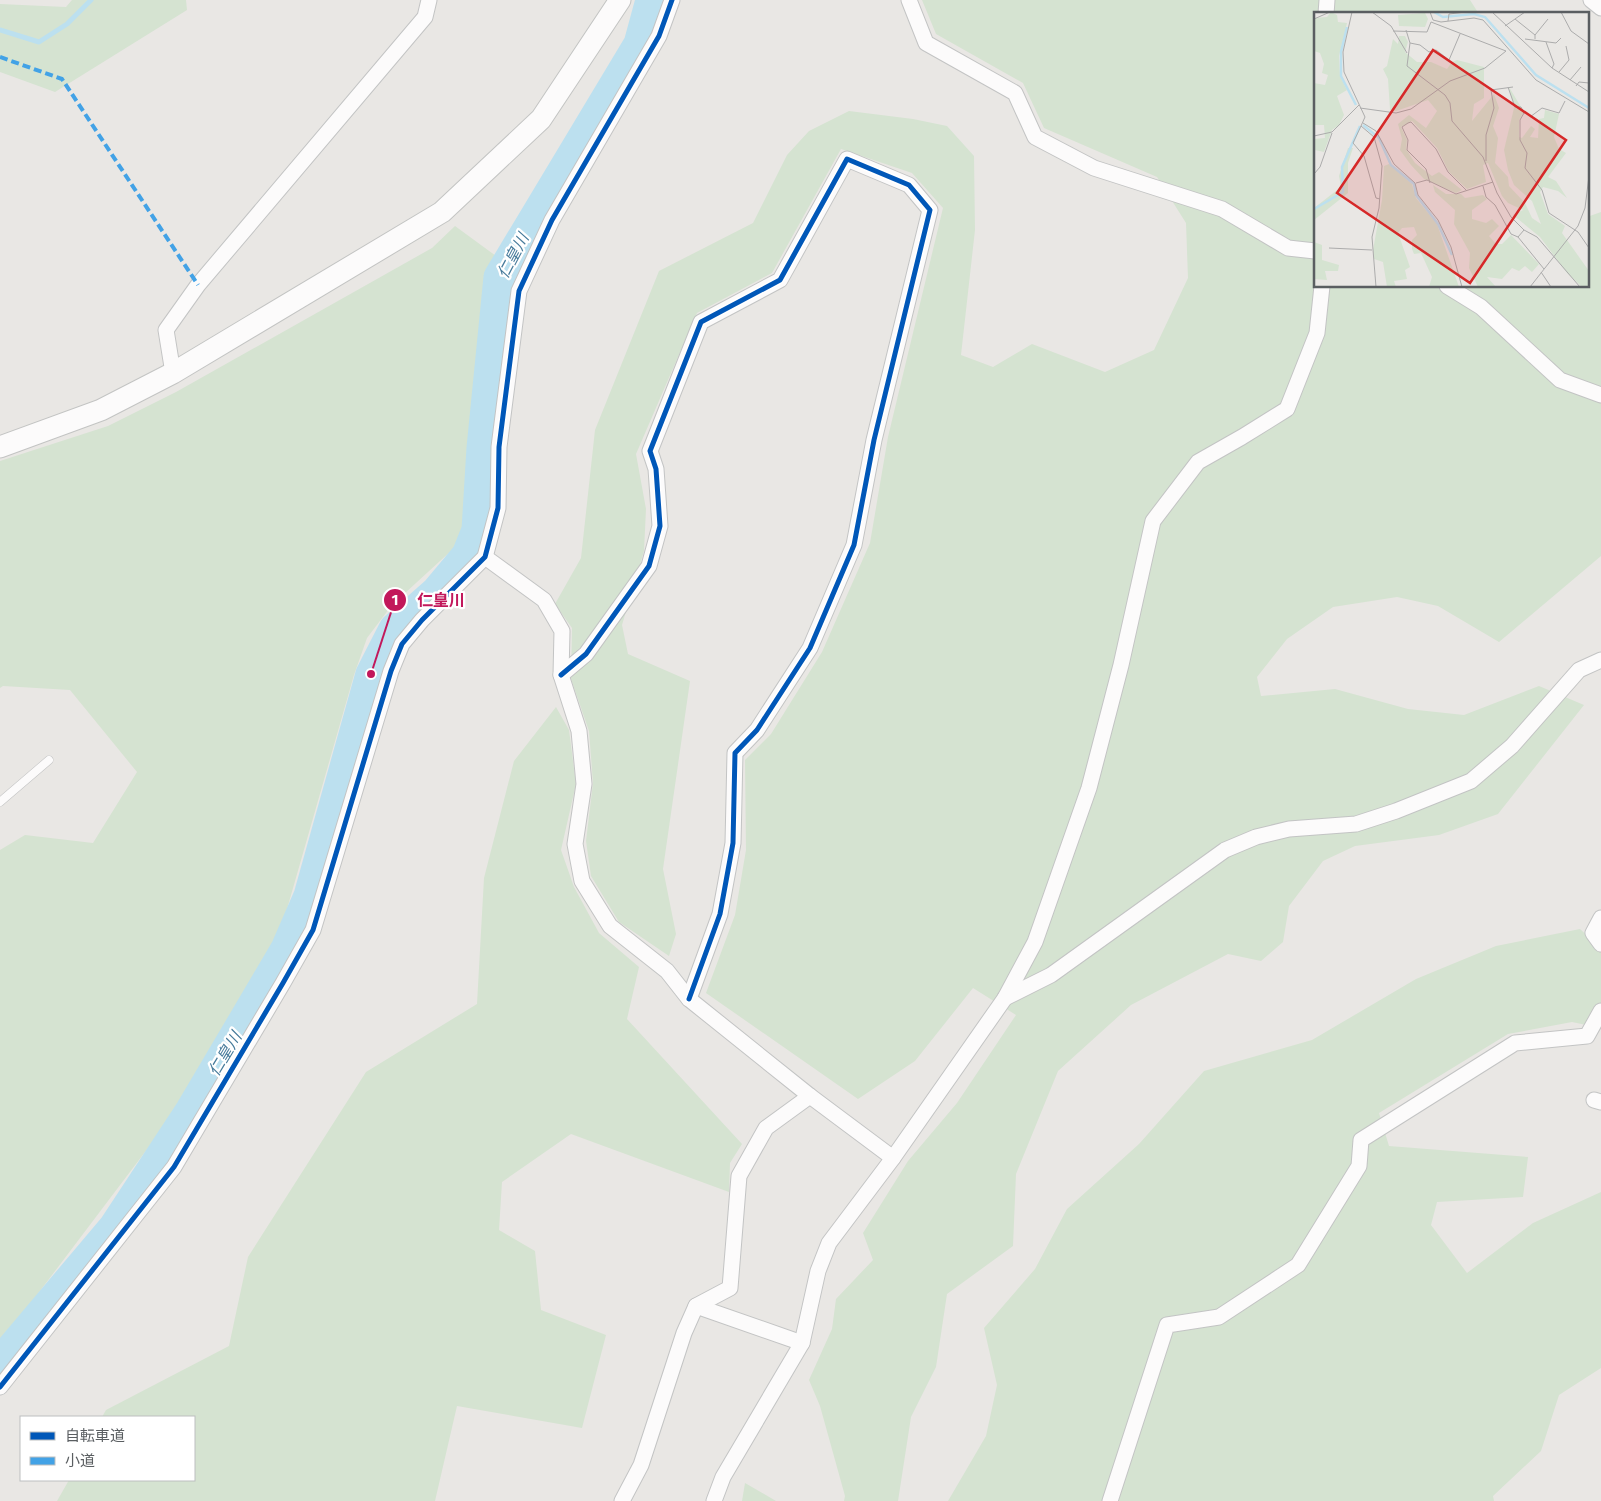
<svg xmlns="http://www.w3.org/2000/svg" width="1601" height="1501" font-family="'Fira Sans','Noto Sans JP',sans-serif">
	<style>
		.green { fill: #d5e3d1 }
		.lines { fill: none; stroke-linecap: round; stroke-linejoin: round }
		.stream { stroke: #bce0ef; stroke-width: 5 }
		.river { stroke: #bce0ef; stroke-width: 31 }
		.lane-casing { stroke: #c3c4c4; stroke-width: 9 }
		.street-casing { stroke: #c3c4c4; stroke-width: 17 }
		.secondary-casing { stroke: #c3c4c3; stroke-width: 23 }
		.lane { stroke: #fcfbfb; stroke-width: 8 }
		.street { stroke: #fcfbfb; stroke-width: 15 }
		.secondary { stroke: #fcfbfb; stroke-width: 21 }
		.quiet { stroke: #42a2e6; stroke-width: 4; stroke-dasharray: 8 4; stroke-linecap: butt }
		.cycleway-casing { stroke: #fff; stroke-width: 8 }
		.cycleway { stroke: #0057b8; stroke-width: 5 }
		.labels { text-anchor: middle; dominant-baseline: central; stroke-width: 4.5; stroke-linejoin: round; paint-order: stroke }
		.water-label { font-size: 16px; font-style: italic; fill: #477b9b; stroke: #fff }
		.inset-river { fill: none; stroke: #bce0ef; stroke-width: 2.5 }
		.inset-road { fill: none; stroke: #acacac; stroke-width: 1 }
		.view { fill: #d62828; fill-opacity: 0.15; stroke: #d62828; stroke-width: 2.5 }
		.inset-edge { fill: none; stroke: #5a5e61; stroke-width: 2.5 }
		.leader { fill: none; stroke: #c2185b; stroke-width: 2 }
		.callout-dot { fill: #c2185b; stroke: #fff; stroke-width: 2 }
		.mark-label { font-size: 15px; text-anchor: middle; font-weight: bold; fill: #fff }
		.callout-label { font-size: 16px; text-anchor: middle; font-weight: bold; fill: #c2185b; stroke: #fff; stroke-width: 4.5; stroke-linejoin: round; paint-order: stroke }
	</style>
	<rect width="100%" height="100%" fill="#e9e7e4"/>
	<g class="green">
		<path d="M 72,0 L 186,0 L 187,10 L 55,92 L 0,72 L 0,4 L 66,7 Z"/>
		<path d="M 922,0 L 1470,0 L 1479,14 L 1315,14 L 1315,286 L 1587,286 L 1587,217 L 1601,212 L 1601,556 L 1499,642 L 1438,606 L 1397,597 L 1333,607 L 1287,639 L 1257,677 L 1261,696 L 1335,689 L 1408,709 L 1464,715 L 1539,686 L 1584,705 L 1498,814 L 1439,835 L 1355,846 L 1323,861 L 1289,906 L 1283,942 L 1261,961 L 1228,954 L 1131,1005 L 1058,1071 L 1016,1174 L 1013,1246 L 947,1294 L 936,1367 L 911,1417 L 898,1501 L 844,1501 L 845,1496 L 820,1406 L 809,1380 L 832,1329 L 836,1299 L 873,1260 L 863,1233 L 908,1161 L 957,1103 L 1016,1015 L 973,988 L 915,1061 L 858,1099 L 706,993 L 735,915 L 746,850 L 745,760 L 771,734 L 822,652 L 870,543 L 888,437 L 943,208 L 912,173 L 841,149 L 772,273 L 697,313 L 636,454 L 646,509 L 644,551 L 622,625 L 628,654 L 690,681 L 663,869 L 676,934 L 669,956 L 619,922 L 591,876 L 586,841 L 593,783 L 589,731 L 571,679 L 572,628 L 555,604 L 581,558 L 595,430 L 659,271 L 753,223 L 787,155 L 809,131 L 849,111 L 913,119 L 947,126 L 974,156 L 975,230 L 961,355 L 993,367 L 1032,344 L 1105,372 L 1154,350 L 1188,278 L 1186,223 L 1157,177 L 1044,128 L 1023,83 L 936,34 Z"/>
		<path d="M 455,226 L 496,256 L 464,539 L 392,605 L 367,638 L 354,675 L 277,944 L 176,1111 L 15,1324 L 0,1339 L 0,850 L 25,835 L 93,843 L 137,772 L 70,690 L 3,686 L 0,688 L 0,461 L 108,426 L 176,392 L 432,248 Z"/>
		<path d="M 556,707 L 569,730 L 576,784 L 561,850 L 574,887 L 599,933 L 639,967 L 627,1019 L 742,1144 L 730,1163 L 729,1192 L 571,1134 L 502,1182 L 499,1230 L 535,1251 L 541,1310 L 606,1335 L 582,1428 L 457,1406 L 435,1501 L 57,1501 L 69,1480 L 194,1480 L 194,1417 L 102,1417 L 106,1410 L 229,1346 L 248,1257 L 366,1072 L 477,1004 L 484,878 L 514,761 Z"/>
		<path d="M 1580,929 L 1594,942 L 1601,931 L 1601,1028 L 1572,1022 L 1508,1034 L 1379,1113 L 1389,1146 L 1528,1157 L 1523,1197 L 1437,1202 L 1431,1225 L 1467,1273 L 1533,1223 L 1601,1192 L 1601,1368 L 1559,1395 L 1541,1451 L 1493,1496 L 1494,1501 L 948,1501 L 986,1436 L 997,1385 L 984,1328 L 1035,1269 L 1067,1209 L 1139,1144 L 1204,1071 L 1312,1040 L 1416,979 L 1496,946 Z"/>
		<path d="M 745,1483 L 776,1501 L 742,1501 Z"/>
	</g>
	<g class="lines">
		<path class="stream" d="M 0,30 L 39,42 L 67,24 L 91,0"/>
		<path class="river" d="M 0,1362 L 114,1227 L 191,1110 L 286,949 L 309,896 L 371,674 L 394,629 L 436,592 L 467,555 L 477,530 L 482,448 L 499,277 L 639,44 L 651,0"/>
		<g class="lane-casing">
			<path id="lane" d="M 0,802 L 49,760"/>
		</g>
		<g class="street-casing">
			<g id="street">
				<path d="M 909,0 L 926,43 L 1015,93 L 1035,137 L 1094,168 L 1222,209 L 1288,248 L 1315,251"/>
				<path d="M 1591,0 L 1601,8"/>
				<path d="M 1326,14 L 1327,0"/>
				<path d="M 1447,286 L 1481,307 L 1560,380 L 1601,395"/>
				<path d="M 173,373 L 166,330 L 198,285 L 425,17 L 429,0"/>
				<path d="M 485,557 L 544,600 L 562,631 L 561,675 L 579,731 L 584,784 L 575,844 L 582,881 L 610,926 L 667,971 L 689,999 L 810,1096 L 893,1158"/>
				<path d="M 561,675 L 586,654 L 649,566 L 660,526 L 656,469 L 650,451 L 701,322 L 780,280 L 847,159 L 909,185 L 930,210 L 874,440 L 854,545 L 810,648 L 757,730 L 735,753 L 733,843 L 720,914 L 689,999"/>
				<path d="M 1601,918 L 1593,933 L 1601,944"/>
				<path d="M 1005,998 L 1051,975 L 1225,850 L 1256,837 L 1289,829 L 1356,824 L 1396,811 L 1471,781 L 1512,746 L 1579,670 L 1601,660"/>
				<path d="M 1594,1100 L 1601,1102"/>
				<path d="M 696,1306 L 802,1343"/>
				<path d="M 0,1387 L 174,1167 L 283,983 L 313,930 L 391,671 L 402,644 L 422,620 L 485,557 L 498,508 L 499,447 L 519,291 L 552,220 L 659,36 L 672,0"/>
				<path d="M 622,1501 L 641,1465 L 684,1333 L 696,1306 L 730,1288 L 739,1176 L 766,1128 L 810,1096"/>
				<path d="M 714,1501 L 723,1477 L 802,1343 L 818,1271 L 829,1243 L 893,1158 L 1005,998 L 1035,942 L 1089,788 L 1121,665 L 1153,521 L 1198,462 L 1242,437 L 1287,409 L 1317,333 L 1322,286"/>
				<path d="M 1110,1501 L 1167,1325 L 1219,1317 L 1298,1265 L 1359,1166 L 1361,1140 L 1515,1043 L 1587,1036 L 1601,1011"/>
			</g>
		</g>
		<g class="secondary-casing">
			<path id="secondary" d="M 0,447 L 101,410 L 173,373 L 442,212 L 541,119 L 620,0"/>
		</g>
		<use href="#lane" class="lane"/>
		<use href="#street" class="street"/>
		<use href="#secondary" class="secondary"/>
		<path class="quiet" d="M 0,57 L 62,79 L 198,285"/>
		<g class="cycleway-casing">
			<g id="cycleway">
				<path d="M 561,675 L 586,654 L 649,566 L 660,526 L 656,469 L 650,451 L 701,322 L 780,280 L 847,159 L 909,185 L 930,210 L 874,440 L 854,545 L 810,648 L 757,730 L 735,753 L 733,843 L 720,914 L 689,999"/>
				<path d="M 0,1387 L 174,1167 L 283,983 L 313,930 L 391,671 L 402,644 L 422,620 L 485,557 L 498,508 L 499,447 L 519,291 L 552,220 L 659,36 L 672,0"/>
			</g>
		</g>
		<use href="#cycleway" class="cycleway"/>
	</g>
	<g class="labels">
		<g class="water-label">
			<text transform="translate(513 256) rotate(-62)">仁皇川</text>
			<text transform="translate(225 1054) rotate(-59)">仁皇川</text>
		</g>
	</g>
	<g transform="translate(1314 12)">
		<rect width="275" height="275" fill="#e9e7e4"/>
		<path d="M 17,0 L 23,3 L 24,10 L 33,11 L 25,44 L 26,64 L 33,78 L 23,84 L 30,103 L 25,113 L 18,118 L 10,140 L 1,138 L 0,133 L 0,127 L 11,126 L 10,113 L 0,113 L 0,71 L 11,73 L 14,63 L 8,61 L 10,52 L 6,41 L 0,39 L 0,6 L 13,5 ZM 111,1 L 114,7 L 111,15 L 85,14 L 84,3 ZM 85,24 L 91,24 L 94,30 L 91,40 L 103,50 L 117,50 L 133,57 L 138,50 L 143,48 L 170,55 L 170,86 L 160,92 L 158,109 L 180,82 L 185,96 L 179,114 L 184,126 L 181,151 L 194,165 L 195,174 L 211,191 L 218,206 L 227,212 L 218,189 L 200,173 L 194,158 L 190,138 L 200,96 L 195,75 L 210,100 L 205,108 L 205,125 L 208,126 L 217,114 L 221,117 L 216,125 L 224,126 L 225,107 L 230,106 L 231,98 L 245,102 L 240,125 L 245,137 L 252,141 L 234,165 L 242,169 L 253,186 L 244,179 L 229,175 L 226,180 L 234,202 L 251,214 L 248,221 L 275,259 L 275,275 L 268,275 L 253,261 L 226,225 L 199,203 L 209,198 L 194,191 L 188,184 L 174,151 L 169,153 L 172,170 L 153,177 L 135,160 L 123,136 L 98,109 L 87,115 L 93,128 L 92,137 L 101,151 L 118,164 L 125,160 L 148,178 L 142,181 L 110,167 L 97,153 L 86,138 L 88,127 L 84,112 L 95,103 L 112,116 L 123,99 L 114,88 L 82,99 L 76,98 L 74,67 L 69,57 L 73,54 L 79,27 L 84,32 ZM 34,136 L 39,136 L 34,151 L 34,181 L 0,208 L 0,196 L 27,175 L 25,164 ZM 75,152 L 98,172 L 102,186 L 123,212 L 145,275 L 115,275 L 118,265 L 107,241 L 100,242 L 98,237 L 98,228 L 103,223 L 100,215 L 88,216 L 84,221 L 96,255 L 91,258 L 93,267 L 80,269 L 82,275 L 73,275 L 69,250 L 60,247 L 59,238 L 68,188 L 70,154 ZM 119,173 L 132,182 L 147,182 L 151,186 L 169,183 L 173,187 L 158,198 L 158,207 L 172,211 L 178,207 L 185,214 L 175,224 L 182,232 L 188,232 L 197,223 L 225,252 L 218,260 L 211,254 L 205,259 L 198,256 L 188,267 L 173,265 L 182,275 L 164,275 L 155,256 L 156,241 L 140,212 L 141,198 L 121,180 ZM 0,221 L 0,230 L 8,233 L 8,248 L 25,253 L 24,259 L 11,259 L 13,268 L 0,267 Z" fill="#d5e3d1"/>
		<path class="inset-river" d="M 120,0 L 129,5 L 160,2 L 171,5 L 222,63 L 275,96M 33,15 L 27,40 L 27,64 L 42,93M 49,113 L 65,126 L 77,153 L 100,172 L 102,183 L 124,212 L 138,243M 0,197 L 29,180 L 28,155 L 46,114"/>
		<path class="inset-road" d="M 38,0 L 29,40 L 30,60 L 51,105 L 47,114 L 60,125 L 68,154 L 65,196 L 58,225 L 62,275M 58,0 L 77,14 L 93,41M 116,0 L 119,8 L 127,10 L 160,6 L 169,8 L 222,68 L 275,100M 178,0 L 238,56 L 275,80M 247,0 L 257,19 L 275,32M 0,7 L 16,0M 201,7 L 221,23 L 221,27M 134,9 L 135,2 L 152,0M 117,10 L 192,39M 191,14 L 211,0M 92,18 L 96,31 L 106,33 L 115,40 L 122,38 L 135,48 L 146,22M 79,19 L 113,20 L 117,10M 221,23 L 234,7M 211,27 L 242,31 L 247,26M 232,30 L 240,52 L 238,56M 96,31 L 93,54 L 131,83 L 136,91 L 138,109 L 169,145 L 183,181 L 197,205 L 210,218 L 223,225 L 266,275M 245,60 L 255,48 L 252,34M 256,68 L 267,55M 262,74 L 265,70 L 275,71M 194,75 L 201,95 L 207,95 L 210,101 L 206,108 L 206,128 L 213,141 L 211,156 L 228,178 L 235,201 L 264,220 L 275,236M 46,96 L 82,101 L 97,97 L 136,69 L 171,56 L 192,39M 216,105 L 228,96 L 245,101 L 251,89M 49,111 L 62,119 L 80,152 L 101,171 L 104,183 L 124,208 L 137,235 L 148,275M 47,114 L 39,131 L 50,144 L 62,186 L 66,187M 0,124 L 18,120 L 45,93M 172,149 L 172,123 L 180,96 L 177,78 L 199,75M 0,162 L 6,155 L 18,121M 102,171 L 113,168 L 142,182 L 179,170M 116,171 L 112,157 L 93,138 L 94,128 L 88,115 L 94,111 L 97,110 L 122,137 L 134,160 L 153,179M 169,174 L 172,185 L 181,193 L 197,222 L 204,225M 210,218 L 204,225 L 230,257M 15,236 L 58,238M 227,260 L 237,275M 216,275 L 264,214 L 271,196 L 275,164"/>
		<path class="view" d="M 119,38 L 252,128 L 156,271 L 23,181 Z"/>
		<rect width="275" height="275" class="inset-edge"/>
	</g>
	<path class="leader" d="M371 674L395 600"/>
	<g class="callout-dot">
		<circle cx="371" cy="674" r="5"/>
		<circle cx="395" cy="600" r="12"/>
	</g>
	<g class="mark-label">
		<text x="395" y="605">1</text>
	</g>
	<g class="callout-label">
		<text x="441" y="606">仁皇川</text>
	</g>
	<rect x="20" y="1416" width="175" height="65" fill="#ffffff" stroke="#bdbfc0"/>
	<rect x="30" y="1432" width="25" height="8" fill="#0057b8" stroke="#bdbfc0"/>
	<text x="65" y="1441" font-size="15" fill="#5a5e61">自転車道</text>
	<rect x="30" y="1457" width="25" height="8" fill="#42a2e6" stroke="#bdbfc0"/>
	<text x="65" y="1466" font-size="15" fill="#5a5e61">小道</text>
</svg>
